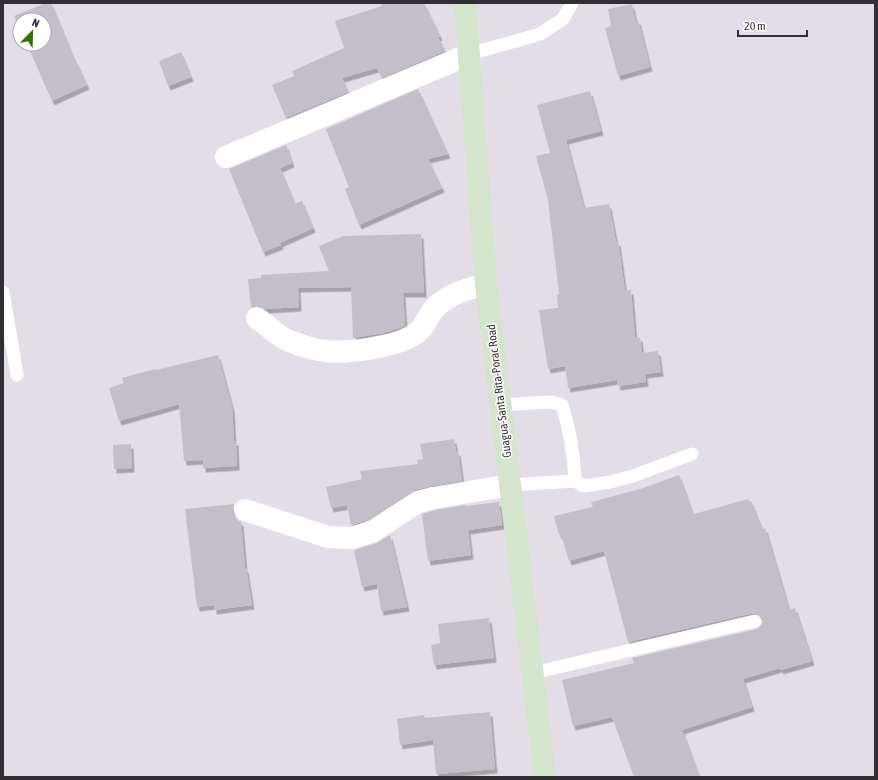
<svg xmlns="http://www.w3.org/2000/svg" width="878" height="780" font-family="'Asap Condensed',sans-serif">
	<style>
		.building { fill: #c4bec8; filter: url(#shadow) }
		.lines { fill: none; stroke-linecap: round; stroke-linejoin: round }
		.service { stroke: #fff; stroke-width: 13 }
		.minor { stroke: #fff; stroke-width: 22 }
		.secondary { stroke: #d4e4cd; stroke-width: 22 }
		.labels { text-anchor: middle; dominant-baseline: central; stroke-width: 3; stroke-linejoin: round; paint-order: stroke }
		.street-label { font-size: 12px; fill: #312f33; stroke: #fff }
	</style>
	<defs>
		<filter id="shadow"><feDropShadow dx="2.5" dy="4.5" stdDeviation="0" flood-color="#0004"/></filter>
	</defs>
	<rect width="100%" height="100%" fill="#e3dde7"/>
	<g class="building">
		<path d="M 46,3 L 51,3 L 75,61 L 76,61 L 87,85 L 52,101 L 27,44 L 44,44 L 44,20 L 20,20 L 20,28 L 14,16 Z"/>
		<path d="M 381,3 L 424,3 L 440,36 L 438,37 L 445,51 L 382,78 L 377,68 L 342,78 L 348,92 L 286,118 L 272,85 L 294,76 L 292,71 L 344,48 L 335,21 L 382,6 Z"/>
		<path d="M 632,4 L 635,20 L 638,20 L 650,67 L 618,76 L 605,28 L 611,26 L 608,9 Z"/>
		<path d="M 181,52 L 191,77 L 168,86 L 159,61 Z"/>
		<path d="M 418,89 L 448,154 L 428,159 L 442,188 L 359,225 L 345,189 L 349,187 L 326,129 Z"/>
		<path d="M 590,91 L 601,131 L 566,140 L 584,208 L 609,204 L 616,242 L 618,241 L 625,291 L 631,290 L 635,338 L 640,337 L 642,353 L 658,351 L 661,372 L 645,374 L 646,382 L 618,386 L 617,380 L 568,388 L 565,366 L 548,369 L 539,310 L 558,308 L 557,295 L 559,294 L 548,200 L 536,156 L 550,153 L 537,105 Z"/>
		<path d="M 286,145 L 292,163 L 280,168 L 295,204 L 302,201 L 313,228 L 280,243 L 281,245 L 263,252 L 229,169 Z"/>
		<path d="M 421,234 L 424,293 L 403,293 L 405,326 L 383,333 L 353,338 L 351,287 L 298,288 L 299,307 L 266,309 L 259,306 L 251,307 L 248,279 L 261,278 L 261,275 L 329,271 L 319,246 L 343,236 Z"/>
		<path d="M 218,355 L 232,407 L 234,441 L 236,441 L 237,466 L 203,468 L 203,460 L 184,461 L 179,404 L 119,421 L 109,388 L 124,383 L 122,378 L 155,369 L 156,370 Z"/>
		<path d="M 454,439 L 456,452 L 458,451 L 462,481 L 431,486 L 415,490 L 368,520 L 351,525 L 347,505 L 331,508 L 326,487 L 362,479 L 360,471 L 418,464 L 417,460 L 423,459 L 420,444 Z"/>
		<path d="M 131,444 L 132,468 L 114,469 L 113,445 Z"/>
		<path d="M 679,475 L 691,509 L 692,509 L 694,514 L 748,499 L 749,501 L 751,501 L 762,529 L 765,528 L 789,610 L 795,608 L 812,661 L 781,670 L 780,668 L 743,679 L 752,707 L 682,730 L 699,777 L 634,777 L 612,717 L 573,726 L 562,680 L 634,663 L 632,658 L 757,629 L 762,624 L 763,619 L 758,614 L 753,613 L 628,642 L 604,551 L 569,561 L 561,534 L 559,535 L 554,516 L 593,507 L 591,502 L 640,489 Z"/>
		<path d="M 499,502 L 502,525 L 468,530 L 471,555 L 428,561 L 422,514 L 436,510 L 465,505 L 466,506 Z"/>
		<path d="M 234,504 L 233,513 L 236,519 L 241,522 L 245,568 L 246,568 L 252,605 L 214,610 L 214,605 L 197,607 L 185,509 Z"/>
		<path d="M 390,535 L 407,607 L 381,611 L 377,584 L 362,587 L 354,550 L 377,543 Z"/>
		<path d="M 489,618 L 494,658 L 434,665 L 431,645 L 440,643 L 438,624 Z"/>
		<path d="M 490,712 L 495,769 L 436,774 L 433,740 L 400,745 L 397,719 L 424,715 L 425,718 Z"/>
	</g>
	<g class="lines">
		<g class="service">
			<path d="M 470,54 L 540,34 L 563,19 L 572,3"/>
			<path d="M 3,292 L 17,375"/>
			<path d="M 501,405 L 552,402 L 562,405 C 569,427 574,457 575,481"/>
			<path d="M 511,485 L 575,481 L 584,486 L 610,482 L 633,476 L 692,454"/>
			<path d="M 533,673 L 755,621"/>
		</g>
		<g class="minor">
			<path d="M 226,157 L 470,54"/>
			<path d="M 257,318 C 267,325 277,335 287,340 C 297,344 309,348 319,350 C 342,355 402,347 419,331 C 426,325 428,315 435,308 C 448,294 468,289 486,284"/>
			<path d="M 245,510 L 328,537 L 352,538 L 373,531 L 418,502 L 433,498 L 511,485"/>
		</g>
		<path class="secondary" d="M 465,3 L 486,284 L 545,777"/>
	</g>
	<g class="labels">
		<g class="street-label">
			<text transform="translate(499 391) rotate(-97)">Guagua-Santa Rita-Porac Road</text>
		</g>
	</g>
	<rect width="878" height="780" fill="none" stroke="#312f33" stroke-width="8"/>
	<g transform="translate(32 32) rotate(23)"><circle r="19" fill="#ffffff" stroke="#adacad"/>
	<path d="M0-3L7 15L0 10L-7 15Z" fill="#367000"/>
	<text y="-6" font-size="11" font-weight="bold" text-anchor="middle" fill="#312f33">N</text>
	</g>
	<path d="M738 30v6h69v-6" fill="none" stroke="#312f33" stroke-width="2"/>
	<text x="744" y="30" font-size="12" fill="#312f33" stroke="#ffffff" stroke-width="3" paint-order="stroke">20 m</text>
</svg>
